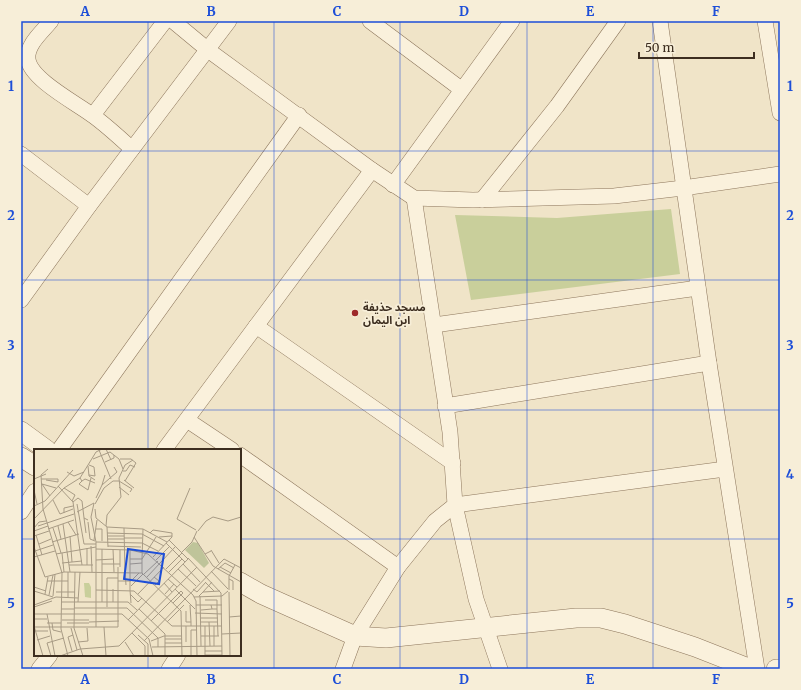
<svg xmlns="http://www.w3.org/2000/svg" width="801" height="690" font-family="Merriweather,'Noto Sans Arabic',serif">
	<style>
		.green { fill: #c9cf9b }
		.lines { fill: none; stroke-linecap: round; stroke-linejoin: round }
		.minor-casing { stroke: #8d765c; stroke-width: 16 }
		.tertiary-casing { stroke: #8d765c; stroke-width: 20 }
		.minor { stroke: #faf1dc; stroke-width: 15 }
		.tertiary { stroke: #faf1dc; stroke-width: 19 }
		.grid { fill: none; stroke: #1d4ed8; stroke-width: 1; stroke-opacity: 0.55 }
		.poi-dot { fill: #9e2a2b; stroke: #f7eed8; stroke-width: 1.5 }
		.labels { text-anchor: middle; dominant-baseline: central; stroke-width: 3.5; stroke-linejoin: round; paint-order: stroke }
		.poi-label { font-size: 11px; font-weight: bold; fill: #3d2e20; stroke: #f7eed8; text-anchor: start }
		.inset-road { fill: none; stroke: #a89b85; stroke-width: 1 }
		.view { fill: #1d4ed8; fill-opacity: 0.15; stroke: #1d4ed8; stroke-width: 2 }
		.inset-edge { fill: none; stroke: #3d2e20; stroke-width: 2 }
		.neatline { fill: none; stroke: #1d4ed8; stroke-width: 1.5 }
		.grid-label { font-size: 13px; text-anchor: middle; font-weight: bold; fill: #1d4ed8 }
	</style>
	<rect width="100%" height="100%" fill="#f0e4c8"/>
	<path class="green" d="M 671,209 L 680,274 L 471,300 L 455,215 L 557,218 Z"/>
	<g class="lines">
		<g class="minor-casing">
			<g id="minor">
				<path d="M 51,21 C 43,31 26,45 28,59 C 30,79 76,103 92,115 C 106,125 119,137 132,149"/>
				<path d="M 173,21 L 208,50 L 372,170 L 414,198 L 473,200 L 614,196 L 683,188 L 780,174"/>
				<path d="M 370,21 L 461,89"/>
				<path d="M 660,21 L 709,363 L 757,669"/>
				<path d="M 765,21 L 780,113"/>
				<path d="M 93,115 L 165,21"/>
				<path d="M 21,154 L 89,206"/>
				<path d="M 393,185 L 512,21"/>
				<path d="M 482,200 L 557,106 L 618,21"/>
				<path d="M 21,300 L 89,206 L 229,21"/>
				<path d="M 434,325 L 698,288"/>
				<path d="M 256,326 L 453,463"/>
				<path d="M 445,406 L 709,363"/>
				<path d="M 187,420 L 232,450"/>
				<path d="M 59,450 L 299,115"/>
				<path d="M 164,450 L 372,170"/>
				<path d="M 240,455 L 398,567"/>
				<path d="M 21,512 L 35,491"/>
				<path d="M 39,669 L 50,655"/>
				<path d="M 169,669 L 178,655"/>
				<path d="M 343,669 L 355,636 L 398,567 L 435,521 L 455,505 L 450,432 L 414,198"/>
				<path d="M 500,669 L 476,599 L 455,505 L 725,469"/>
			</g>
		</g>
		<g class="tertiary-casing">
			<g id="tertiary">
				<path d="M 21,431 L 47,450"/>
				<path d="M 21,457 L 35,466"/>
				<path d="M 240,582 L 261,594 L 355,636 L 386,638 L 576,618 L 601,618 L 625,624 L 695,647 L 751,669"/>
				<path d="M 776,669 L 780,669"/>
			</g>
		</g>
		<use href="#minor" class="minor"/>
		<use href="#tertiary" class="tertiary"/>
	</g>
	<path class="grid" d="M 148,21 L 148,450M 274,21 L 274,669M 400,21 L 400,669M 527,21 L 527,669M 653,21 L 653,669M 21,151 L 780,151M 21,280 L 780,280M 21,410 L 780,410M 21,539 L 35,539M 240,539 L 780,539M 148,655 L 148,669"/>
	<circle class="poi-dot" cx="355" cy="313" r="4"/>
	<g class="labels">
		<g class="poi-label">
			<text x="363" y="307">مسجد حذيفة<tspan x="363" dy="13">ابن اليمان</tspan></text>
		</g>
	</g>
	<g transform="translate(34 449)">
		<rect width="207" height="207" fill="#f0e4c8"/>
		<path d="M 50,134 L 55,134 L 57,138 L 57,149 L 51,148 Z" fill="#c9cf9b"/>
		<path d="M 159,93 L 164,94 L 175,114 L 170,119 L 151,101 Z" fill="#bfc49a"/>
		<path class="inset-road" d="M 72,0 L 77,11M 65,1 L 77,30M 59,10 L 76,3 L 85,10 L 89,20M 86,10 L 97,10 L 102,14 L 91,32M 71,13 L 80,9 L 80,6M 54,17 L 55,27 L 61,31M 14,20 L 7,26 L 9,60 L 28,124 L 27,180 L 34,207M 89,22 L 92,22 L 96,16 L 101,18M 33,23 L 40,27 L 50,23M 55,26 L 61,27 L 60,18 L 55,16M 71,26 L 68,36 L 83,23 L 80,18M 46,29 L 48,32 L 51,30 L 61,34M 0,30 L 12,25M 7,30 L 24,30 L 24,33M 12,31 L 24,33M 90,31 L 100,39M 48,32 L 45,35 L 54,41 L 57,29M 8,35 L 22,39M 8,35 L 16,47M 24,37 L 39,53 L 48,116M 85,38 L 95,46M 30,39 L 41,46 L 38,52M 156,39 L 143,70 L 162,81M 0,41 L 3,55M 62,49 L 68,36M 19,51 L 26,65 L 39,60M 39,53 L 44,49 L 48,52 L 50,69M 60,54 L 57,68 L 62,93 L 62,178M 43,55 L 50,95 L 62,95M 61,55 L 70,39 L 79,32 L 85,32 L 98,40 L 96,43M 0,57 L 11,52 L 39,21M 61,60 L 62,69 L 73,78 L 109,80M 43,63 L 60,54M 30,64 L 30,59 L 39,57M 0,70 L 30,39 L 46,29 L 62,3 L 68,0M 34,73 L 42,86M 54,73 L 56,90 L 61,92M 29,75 L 36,123M 4,77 L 40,65M 24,77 L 27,90M 72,77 L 73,66 L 87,48 L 85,29 L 91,16 L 99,11M 73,78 L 74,98M 0,79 L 5,73 L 12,72M 19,79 L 23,91M 90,79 L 91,123M 14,80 L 40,71M 62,80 L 68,80 L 68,92M 0,82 L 14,77M 164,82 L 172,72 L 179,68 L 194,72 L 207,68M 52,84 L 50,69 L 54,71M 73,84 L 108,85 L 130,97M 116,84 L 119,81 L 138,84 L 138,88 L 119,108M 2,86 L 8,106M 0,87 L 15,82M 36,87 L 38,113M 73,87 L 90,87M 125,88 L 138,87M 160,88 L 171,105M 90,89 L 108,89M 73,90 L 90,90M 23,91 L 27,104M 60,91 L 63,71M 135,91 L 154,110M 18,93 L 45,85M 62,93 L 108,94 L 124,102M 132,94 L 151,113M 5,95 L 17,90M 57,97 L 58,123M 74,97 L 107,98M 0,98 L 11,128 L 30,123 L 108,124 L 147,162 L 148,207M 53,99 L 53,116M 62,100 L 96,101 L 114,105 L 159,146 L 162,152 L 163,207M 68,100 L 68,153M 79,100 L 80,123M 86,101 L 86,118M 96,101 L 96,141M 177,101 L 185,114M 1,102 L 19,96M 177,102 L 171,105 L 179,117 L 207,133M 28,104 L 30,123M 147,104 L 158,93 L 163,82M 22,105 L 62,98M 0,108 L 21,102M 154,109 L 187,144 L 188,207M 96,110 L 108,110 L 109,80 L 133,93M 190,110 L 207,119M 62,111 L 80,110M 122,111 L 135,98M 28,114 L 48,112M 68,115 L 86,115M 96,115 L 108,114M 149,115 L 166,133M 35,116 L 59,116M 186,118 L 197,124M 132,120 L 148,104M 144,120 L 162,137M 184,120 L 191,114 L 200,119M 177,122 L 194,140M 41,123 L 40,179 L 49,207M 91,123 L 92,136M 135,123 L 148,110M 108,124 L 108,110 L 122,88M 110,125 L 124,112M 113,128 L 141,98M 120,128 L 125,132 L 121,136M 134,130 L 143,138M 195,130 L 199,132 L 199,141M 13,132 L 34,132M 84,132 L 97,132 L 105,124M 171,133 L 180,142M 130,134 L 138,143M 97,137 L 109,125M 0,138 L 12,142M 79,140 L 79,153M 141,140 L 161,160M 159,140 L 163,143 L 172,133M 62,141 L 100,142 L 138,177 L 188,177M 96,141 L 97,154M 195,141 L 195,127 L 201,116M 0,142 L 19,148M 22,143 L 41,143M 169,143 L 178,133M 195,143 L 196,207M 11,145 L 14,128M 96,145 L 104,153 L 108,149M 104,145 L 130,118M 131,145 L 140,135M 15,146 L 19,126M 19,147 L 21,125M 165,147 L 169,143 L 186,142M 166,147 L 167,197M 34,148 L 34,123M 160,148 L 188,147 L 194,142M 171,151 L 183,151 L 183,156 L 188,156M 27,153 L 94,153 L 103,161M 44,153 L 46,123M 0,156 L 22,148 L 44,149M 156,156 L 157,173M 162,156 L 177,156 L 178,160 L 167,161M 177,156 L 183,156 L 183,160 L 178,160M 0,158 L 18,152M 73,158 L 73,129 L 84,129M 40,159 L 93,159 L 124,189 L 124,198M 27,160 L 40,160M 105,160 L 131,185 L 131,207M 183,160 L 184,187M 152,162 L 152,173 L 157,173 L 157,177M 161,164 L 188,165M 0,165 L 88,165 L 115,190 L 119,207M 13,165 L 21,207M 195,168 L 207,167M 167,169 L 184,169M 0,170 L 13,170M 28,171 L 55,171M 94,171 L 155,109M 117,172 L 147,142 L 149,144 L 139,154M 55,173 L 85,172M 133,173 L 150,156M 167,173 L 184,173M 175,173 L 176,197M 13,174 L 27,174M 18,174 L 19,181 L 27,183M 33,174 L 55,174M 0,177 L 9,207M 152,177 L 152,193M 171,177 L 171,207M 180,177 L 180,197M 0,178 L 84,178 L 84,118M 70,178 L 72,207M 37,179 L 43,201M 1,182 L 14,182M 98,184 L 111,197 L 111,207M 188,185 L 207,184M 104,186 L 114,195 L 114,207M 167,187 L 185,187M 131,190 L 148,190M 3,191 L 16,187M 110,192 L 190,110M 117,192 L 130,187 L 148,187M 44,193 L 54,192 L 53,179M 91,193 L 100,207M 131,194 L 148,194M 118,198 L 188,197M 38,202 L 34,188 L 39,186M 171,202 L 188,202M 171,206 L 188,206M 17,207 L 13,194 L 30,189M 26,207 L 46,200 L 85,197 L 163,118M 157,207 L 157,181 L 162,181"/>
		<path class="view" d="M 94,100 L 130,105 L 125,135 L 90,130 Z"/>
		<rect width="207" height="207" class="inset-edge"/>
	</g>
	<rect width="801" height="690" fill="none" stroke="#f7eed8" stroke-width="44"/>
	<path d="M639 52v6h115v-6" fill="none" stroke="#3d2e20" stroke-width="2"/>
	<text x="645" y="52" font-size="12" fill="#3d2e20" stroke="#f7eed8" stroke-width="3" paint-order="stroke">50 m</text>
	<rect x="22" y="22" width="757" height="646" class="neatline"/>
	<g class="grid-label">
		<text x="85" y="16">A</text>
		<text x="211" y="16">B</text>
		<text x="337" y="16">C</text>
		<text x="464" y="16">D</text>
		<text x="590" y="16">E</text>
		<text x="716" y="16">F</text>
		<text x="11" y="91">1</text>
		<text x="790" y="91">1</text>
		<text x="11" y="220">2</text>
		<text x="790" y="220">2</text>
		<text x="11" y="350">3</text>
		<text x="790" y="350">3</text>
		<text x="11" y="479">4</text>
		<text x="790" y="479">4</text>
		<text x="11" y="608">5</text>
		<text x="790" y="608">5</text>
		<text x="85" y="684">A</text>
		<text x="211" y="684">B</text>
		<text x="337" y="684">C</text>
		<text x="464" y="684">D</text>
		<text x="590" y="684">E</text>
		<text x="716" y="684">F</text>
	</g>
</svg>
